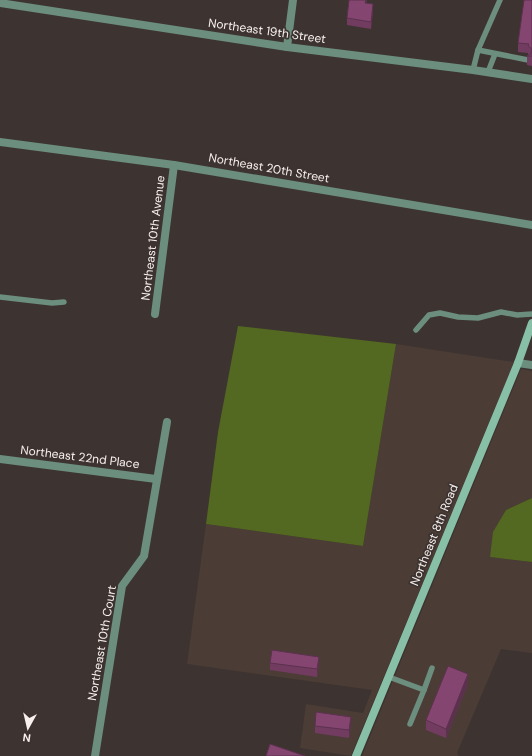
<svg xmlns="http://www.w3.org/2000/svg" width="532" height="756" font-family="'DM Sans',sans-serif">
	<style>
		.built { fill: #4b3c36 }
		.forest { fill: #536820 }
		.lines { fill: none; stroke-linecap: round; stroke-linejoin: round }
		.service { stroke: #6b8e7e; stroke-width: 5.5 }
		.minor { stroke: #6b8e7e; stroke-width: 8 }
		.secondary { stroke: #87bfa7; stroke-width: 8 }
		.wall { fill: #723c60 }
		.shaded-wall { fill: #5c314e }
		.building { fill: #844670; stroke: #5c314e }
		.labels { text-anchor: middle; dominant-baseline: central; stroke-width: 3.5; stroke-linejoin: round; paint-order: stroke }
		.street-label { font-size: 12px; fill: #f7f0ee; stroke: #3d3330 }
	</style>
	<rect width="100%" height="100%" fill="#3d3330"/>
	<g class="built">
		<path d="M 396,344 L 514,362 L 351,756 L 300,748 L 306,704 L 363,713 L 372,690 L 187,664 L 206,524 L 363,546 Z"/>
		<path d="M 521,369 L 532,371 L 532,498 L 506,510 L 490,557 L 532,562 L 532,653 L 501,649 L 457,753 L 459,756 L 362,756 Z"/>
	</g>
	<g class="forest">
		<path d="M 238,326 L 396,344 L 363,546 L 206,524 L 218,432 Z"/>
		<path d="M 532,498 L 532,562 L 490,557 L 493,532 L 506,510 Z"/>
	</g>
	<g class="lines">
		<g class="service">
			<path d="M 478,50 L 528,60"/>
			<path d="M 473,70 L 478,50 L 500,0"/>
			<path d="M 488,72 L 495,54"/>
			<path d="M 0,297 L 52,303 L 64,302"/>
			<path d="M 416,330 L 429,315 L 440,313 L 458,317 L 478,318 L 501,312 L 517,315 L 532,314"/>
			<path d="M 389,677 L 424,690 L 410,724"/>
			<path d="M 424,690 L 432,668"/>
		</g>
		<g class="minor">
			<path d="M 0,3 L 287,47 L 473,70 L 532,79"/>
			<path d="M 287,47 L 293,0"/>
			<path d="M 0,142 L 174,165 L 532,225"/>
			<path d="M 155,314 L 174,165"/>
			<path d="M 518,363 L 532,365"/>
			<path d="M 0,459 L 156,479"/>
			<path d="M 95,756 L 122,586 L 144,556 L 167,422"/>
		</g>
		<path class="secondary" d="M 356,756 L 518,363 L 532,323"/>
	</g>
	<g class="wall">
		<path d="M 367,0 L 366,3 L 373,11 L 371,29 L 347,25 L 347,18 Z"/>
		<path d="M 532,0 L 532,66 L 527,65 L 527,56 L 528,55 L 528,53 L 518,52 L 518,43 Z"/>
		<path d="M 270,663 L 319,664 L 317,677 L 270,670 Z"/>
		<path d="M 468,684 L 446,738 L 426,730 L 426,720 Z"/>
		<path d="M 351,724 L 349,738 L 315,733 L 315,726 Z"/>
	</g>
	<g class="shaded-wall">
		<path d="M 373,4 L 373,11 L 371,29 L 371,22 Z"/>
		<path d="M 319,657 L 319,664 L 317,677 L 317,669 Z"/>
		<path d="M 468,674 L 468,684 L 446,738 L 446,729 Z"/>
		<path d="M 351,717 L 351,724 L 349,738 L 349,730 Z"/>
	</g>
	<g class="building">
		<path d="M 349,0 L 366,0 L 365,3 L 373,4 L 371,22 L 347,18 Z"/>
		<path d="M 524,0 L 532,0 L 532,51 L 531,48 L 528,46 L 529,44 L 518,43 Z"/>
		<path d="M 532,51 L 532,56 L 527,56 L 531,54 Z"/>
		<path d="M 272,650 L 319,657 L 317,669 L 270,663 Z"/>
		<path d="M 448,666 L 468,674 L 446,729 L 426,720 Z"/>
		<path d="M 316,712 L 351,717 L 349,730 L 315,726 Z"/>
		<path d="M 270,744 L 305,756 L 266,756 Z"/>
	</g>
	<g class="labels">
		<g class="street-label">
			<text transform="translate(267 31) rotate(8)">Northeast 19th Street</text>
			<text transform="translate(269 168) rotate(10)">Northeast 20th Street</text>
			<text transform="translate(153 238) rotate(-83)">Northeast 10th Avenue</text>
			<text transform="translate(80 457) rotate(7)">Northeast 22nd Place</text>
			<text transform="translate(434 535) rotate(-68)">Northeast 8th Road</text>
			<text transform="translate(102 643) rotate(-80)">Northeast 10th Court</text>
		</g>
	</g>
	<g transform="translate(28 728) rotate(188)" stroke="#3d3330" stroke-width="3" paint-order="stroke">
	<path d="M0-3L7 15L0 10L-7 15Z" fill="#f7f0ee"/>
	<text y="-6" font-size="11" font-weight="bold" text-anchor="middle" fill="#f7f0ee">N</text>
	</g>
</svg>
